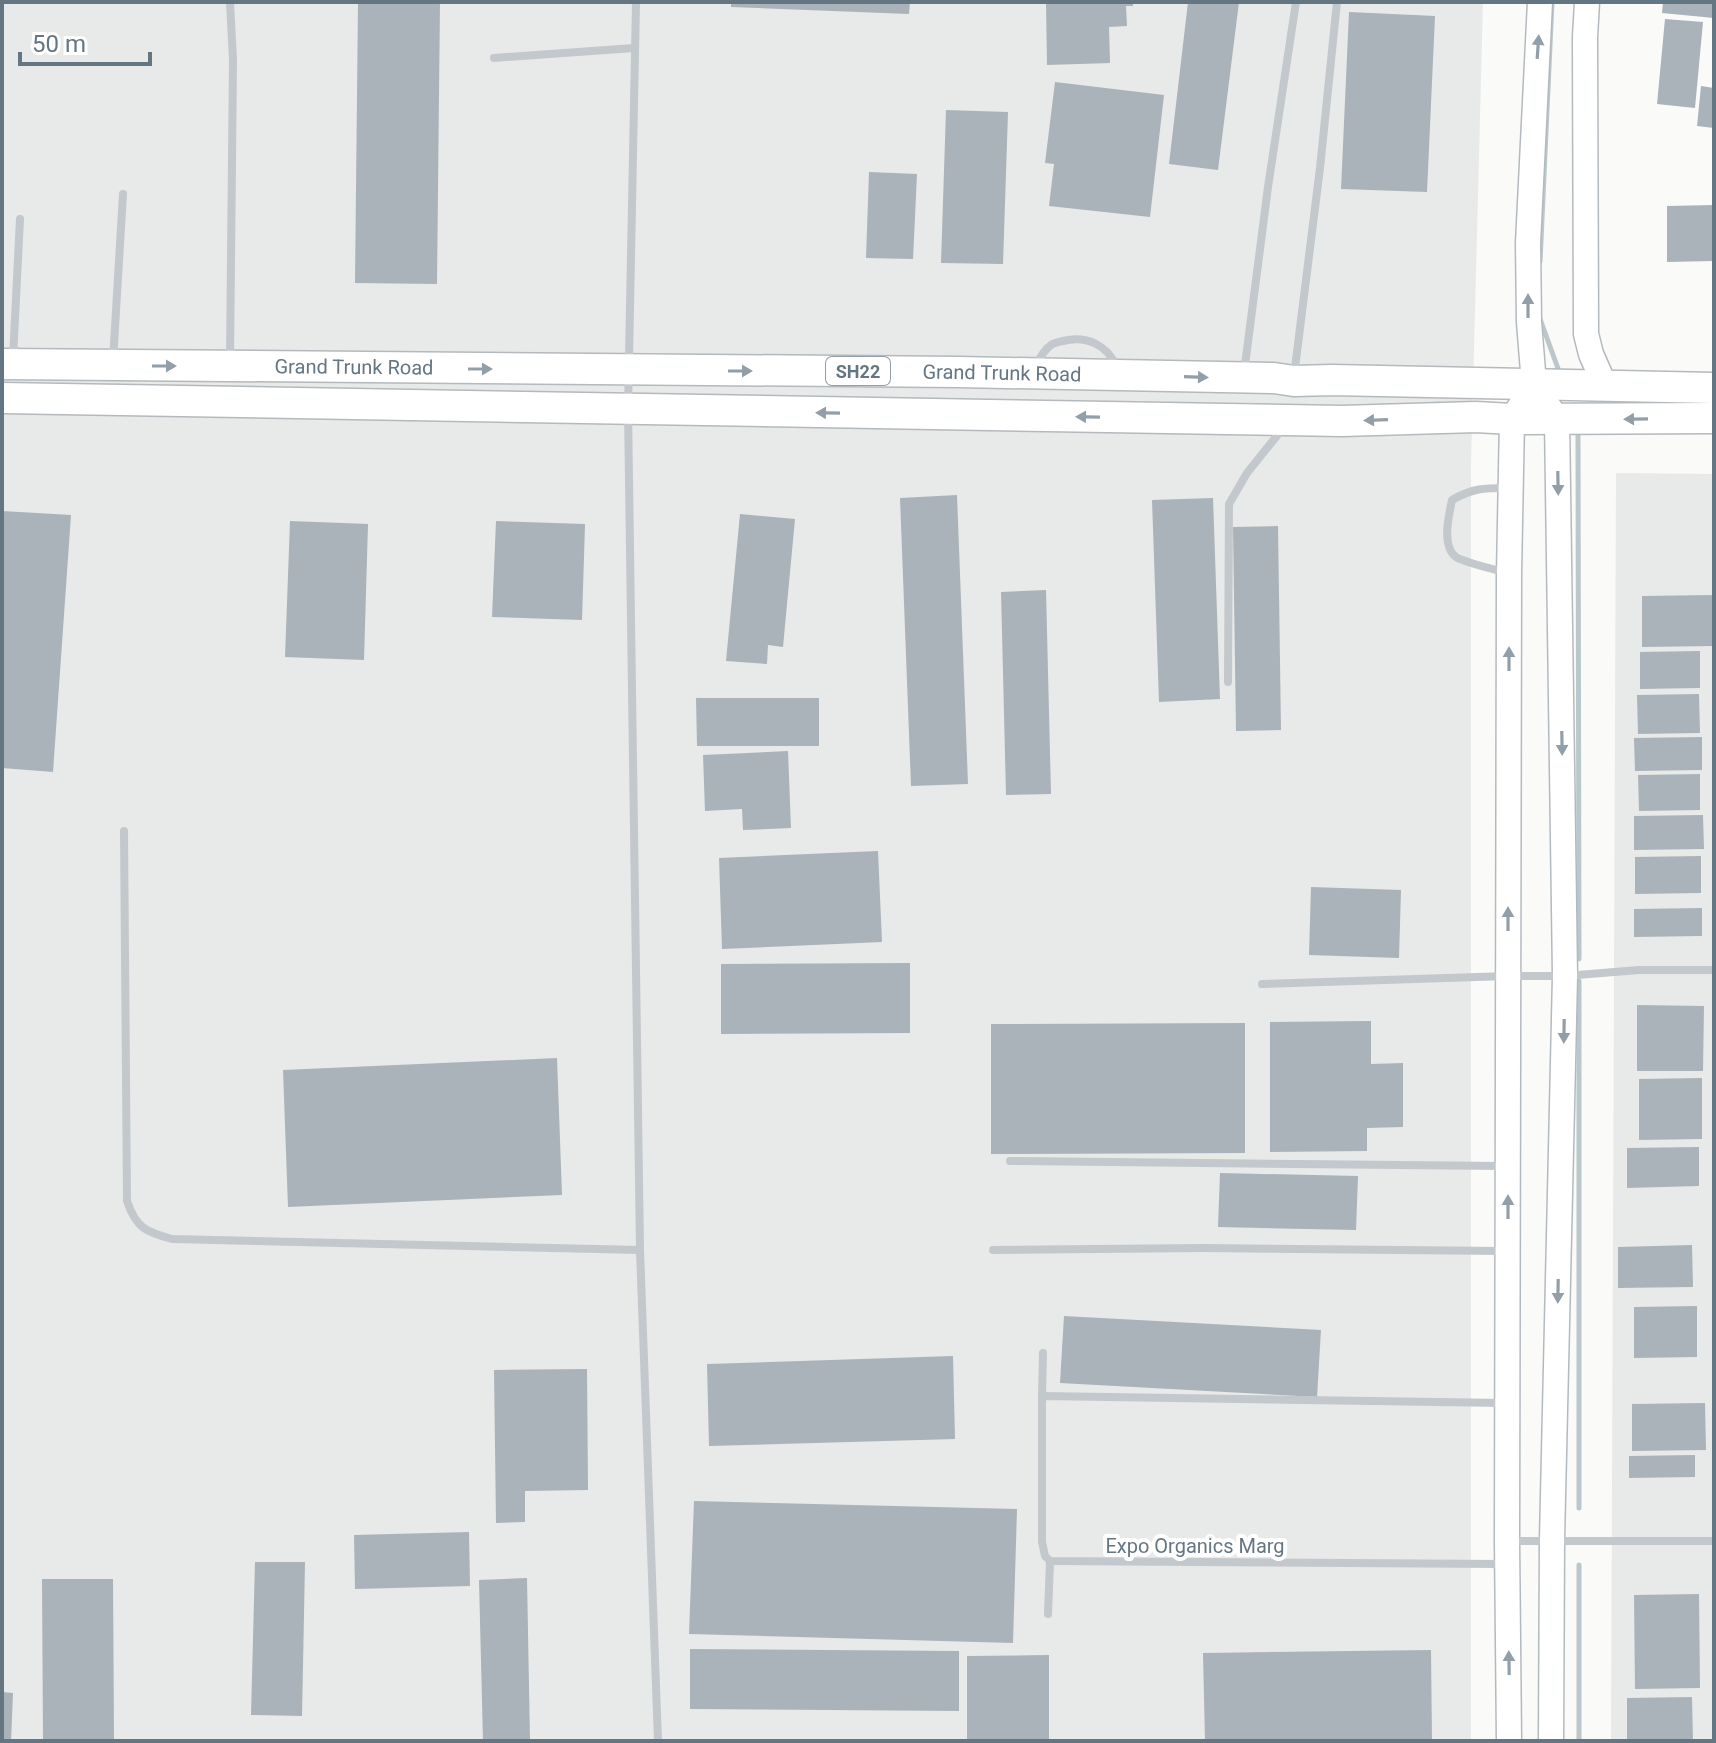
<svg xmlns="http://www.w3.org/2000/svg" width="1716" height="1743" font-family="Roboto,sans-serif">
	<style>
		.built { fill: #e8e9e9 }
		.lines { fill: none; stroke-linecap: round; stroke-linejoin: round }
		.stream { stroke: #bbc7cb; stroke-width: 5 }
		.building { fill: #aab3b9 }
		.secondary-casing { stroke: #b3babf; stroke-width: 27 }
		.highway-casing { stroke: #b4b9bd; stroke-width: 33 }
		.lane { stroke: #c3c8cc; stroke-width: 8 }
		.secondary { stroke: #fff; stroke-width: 24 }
		.highway { stroke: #fff; stroke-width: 30 }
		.oneway { fill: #939fa8 }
		.labels { text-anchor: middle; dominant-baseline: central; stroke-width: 8; stroke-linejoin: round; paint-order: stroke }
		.shield { fill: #fff; stroke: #939fa8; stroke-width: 2 }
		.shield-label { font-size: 18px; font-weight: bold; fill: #657683 }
		.street-label { font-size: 20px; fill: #657683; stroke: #fff }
	</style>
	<rect width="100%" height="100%" fill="#fafaf8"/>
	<g class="built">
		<path d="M 2,2 L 1483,2 L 1471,465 L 1471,1741 L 2,1741 Z"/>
		<path d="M 1616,473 L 1714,474 L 1714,1741 L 1611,1741 Z"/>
	</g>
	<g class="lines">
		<g class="stream">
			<path d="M 1540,262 L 1552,2"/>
			<path d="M 1540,319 L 1560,374"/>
			<path d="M 1578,436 L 1579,959"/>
			<path d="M 1579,981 L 1579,1508"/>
			<path d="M 1579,1565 L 1579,1741"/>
		</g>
	</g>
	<g class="building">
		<path d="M 358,2 L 440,2 L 437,284 L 355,283 Z"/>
		<path d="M 731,2 L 910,2 L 909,14 L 731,7 Z"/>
		<path d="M 1046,2 L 1133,2 L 1133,6 L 1126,6 L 1127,26 L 1109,27 L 1110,63 L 1047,65 Z"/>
		<path d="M 1188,2 L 1239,2 L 1218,170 L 1169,164 Z"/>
		<path d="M 1663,2 L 1714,2 L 1714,18 L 1662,13 Z"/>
		<path d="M 1349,12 L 1435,16 L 1427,192 L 1341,189 Z"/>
		<path d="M 1665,19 L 1703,22 L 1695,108 L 1657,104 Z"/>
		<path d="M 1055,82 L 1164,95 L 1150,217 L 1049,206 L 1054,164 L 1045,163 Z"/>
		<path d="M 1701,86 L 1714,88 L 1714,128 L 1697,126 Z"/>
		<path d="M 946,110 L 1008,112 L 1003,264 L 941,263 Z"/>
		<path d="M 869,172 L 917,174 L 913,259 L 866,258 Z"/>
		<path d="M 1714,205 L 1714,261 L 1667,262 L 1667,206 Z"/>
		<path d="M 957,495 L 968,784 L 911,786 L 900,498 Z"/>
		<path d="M 1213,498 L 1220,699 L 1159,702 L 1152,500 Z"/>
		<path d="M 2,511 L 71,515 L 53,772 L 2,768 Z"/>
		<path d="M 740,514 L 795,519 L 783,647 L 768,645 L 767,664 L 726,661 Z"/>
		<path d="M 290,521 L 368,524 L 364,660 L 285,657 Z"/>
		<path d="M 496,521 L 585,524 L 582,620 L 492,617 Z"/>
		<path d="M 1278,526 L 1281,730 L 1236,731 L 1233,527 Z"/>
		<path d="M 1046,590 L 1051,794 L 1006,795 L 1001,592 Z"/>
		<path d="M 1714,595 L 1714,646 L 1642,647 L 1642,596 Z"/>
		<path d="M 1700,651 L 1700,688 L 1640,689 L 1640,652 Z"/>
		<path d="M 1699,694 L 1700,733 L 1638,734 L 1637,695 Z"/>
		<path d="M 696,698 L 819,698 L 819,746 L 697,746 Z"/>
		<path d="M 1702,737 L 1702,770 L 1635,771 L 1634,738 Z"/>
		<path d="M 788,751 L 791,828 L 743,830 L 742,809 L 705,811 L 703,755 Z"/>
		<path d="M 1700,774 L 1700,810 L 1639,811 L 1638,775 Z"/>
		<path d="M 1703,815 L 1704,849 L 1634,850 L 1634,816 Z"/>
		<path d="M 878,851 L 882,942 L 722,949 L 719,858 Z"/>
		<path d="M 1701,856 L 1701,893 L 1635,894 L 1635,857 Z"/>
		<path d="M 1311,887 L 1401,890 L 1399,958 L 1309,955 Z"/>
		<path d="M 1702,908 L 1702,936 L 1634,937 L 1634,909 Z"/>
		<path d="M 910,963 L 910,1033 L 721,1034 L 721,964 Z"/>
		<path d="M 1637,1005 L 1704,1006 L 1703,1071 L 1637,1071 Z"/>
		<path d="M 1371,1021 L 1371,1064 L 1403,1063 L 1403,1127 L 1367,1128 L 1367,1151 L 1270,1152 L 1270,1022 Z"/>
		<path d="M 1245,1023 L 1245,1153 L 991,1154 L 991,1024 Z"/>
		<path d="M 557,1058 L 562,1195 L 288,1207 L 283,1070 Z"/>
		<path d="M 1702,1078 L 1702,1139 L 1639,1140 L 1639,1079 Z"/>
		<path d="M 1699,1147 L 1699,1186 L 1627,1188 L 1627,1148 Z"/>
		<path d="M 1220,1173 L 1358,1176 L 1356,1230 L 1218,1227 Z"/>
		<path d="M 1692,1245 L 1693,1287 L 1618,1288 L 1618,1247 Z"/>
		<path d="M 1697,1306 L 1697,1357 L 1634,1358 L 1634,1307 Z"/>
		<path d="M 1064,1316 L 1321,1330 L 1317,1397 L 1060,1383 Z"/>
		<path d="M 953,1356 L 955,1439 L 709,1446 L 707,1364 Z"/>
		<path d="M 587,1369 L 588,1490 L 525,1491 L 525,1522 L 496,1523 L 494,1370 Z"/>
		<path d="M 1705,1403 L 1706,1450 L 1632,1451 L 1632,1404 Z"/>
		<path d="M 1695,1455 L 1695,1477 L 1629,1478 L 1629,1456 Z"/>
		<path d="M 694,1501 L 1017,1509 L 1013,1643 L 689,1634 Z"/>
		<path d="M 469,1532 L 470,1586 L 355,1589 L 354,1535 Z"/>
		<path d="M 255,1562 L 305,1562 L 302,1716 L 251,1715 Z"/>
		<path d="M 527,1578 L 530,1741 L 483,1741 L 479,1580 Z"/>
		<path d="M 42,1579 L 113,1579 L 114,1741 L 43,1741 Z"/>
		<path d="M 1699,1594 L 1700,1688 L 1635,1689 L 1634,1595 Z"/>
		<path d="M 690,1649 L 959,1651 L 959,1711 L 690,1709 Z"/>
		<path d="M 1431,1650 L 1432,1741 L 1205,1741 L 1203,1653 Z"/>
		<path d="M 1049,1655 L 1049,1741 L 967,1741 L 967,1656 Z"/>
		<path d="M 2,1692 L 13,1693 L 11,1741 L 2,1741 Z"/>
		<path d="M 1692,1697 L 1693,1741 L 1627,1741 L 1627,1698 Z"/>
	</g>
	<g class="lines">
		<g class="secondary-casing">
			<g id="secondary">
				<path d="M 1540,2 L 1528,243 L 1529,322 L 1534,384 L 1557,419 L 1565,976 L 1552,1540 L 1551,1741"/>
				<path d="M 1587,2 L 1585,37 L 1586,334 L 1591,354 L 1605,386"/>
				<path d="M 1509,1741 L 1507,1541 L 1509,574 L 1512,419 L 1534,384"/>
			</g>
		</g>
		<g class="highway-casing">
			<g id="highway">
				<path id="s1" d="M 2,364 L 958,372 L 1274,378 L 1294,381 L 1332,380 L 1714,388"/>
				<path d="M 2,398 L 1342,421 L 1476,417 L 1512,419 L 1714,418"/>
			</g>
		</g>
		<g class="lane">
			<path d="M 230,2 L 233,60 L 230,361"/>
			<path d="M 636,2 L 628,409 L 640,1250 L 658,1741"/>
			<path d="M 494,58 L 634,48"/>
			<path d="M 13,358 L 20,219"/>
			<path d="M 113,361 L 123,194"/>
			<path d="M 1035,367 C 1039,359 1044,350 1051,345 C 1054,343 1059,342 1063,341 C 1087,335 1107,345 1117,367"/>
			<path d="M 1244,373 L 1268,187 L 1296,2"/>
			<path d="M 1294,376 L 1320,168 L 1337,2"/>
			<path d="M 1507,573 C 1497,570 1463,562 1456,557 C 1441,546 1449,515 1452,500 C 1473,488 1484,488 1507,488"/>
			<path d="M 1228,682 L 1229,504 L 1247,473 L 1284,427"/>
			<path d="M 124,831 L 127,1201 C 136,1228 146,1232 172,1239 L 640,1250"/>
			<path d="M 1262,984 L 1508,976 L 1565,976 L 1639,970 L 1714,970"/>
			<path d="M 1010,1161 L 1503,1166"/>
			<path d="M 993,1250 L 1204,1248 L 1503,1251"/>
			<path d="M 1042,1396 L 1043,1353"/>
			<path d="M 1511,1541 L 1714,1541"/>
			<path d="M 1503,1564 L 1050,1561 L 1045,1556 L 1042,1542 L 1042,1396 L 1504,1403"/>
			<path d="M 1048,1614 L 1050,1561"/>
		</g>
		<use href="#secondary" class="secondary"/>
		<use href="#highway" class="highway"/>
	</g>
	<defs><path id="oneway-solid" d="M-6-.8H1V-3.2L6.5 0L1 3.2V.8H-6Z" transform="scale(2)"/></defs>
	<g class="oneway">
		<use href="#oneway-solid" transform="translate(1538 47) rotate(-86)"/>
		<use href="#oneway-solid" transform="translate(1528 306) rotate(-90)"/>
		<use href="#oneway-solid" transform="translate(164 366)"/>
		<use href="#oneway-solid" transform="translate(480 369)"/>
		<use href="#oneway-solid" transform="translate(740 371)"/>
		<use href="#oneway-solid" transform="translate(1196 377) rotate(2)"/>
		<use href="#oneway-solid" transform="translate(828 413) rotate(-179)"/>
		<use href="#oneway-solid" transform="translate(1088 417) rotate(-179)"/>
		<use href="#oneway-solid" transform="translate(1636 419) rotate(179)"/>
		<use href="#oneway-solid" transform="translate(1376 420) rotate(178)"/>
		<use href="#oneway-solid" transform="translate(1558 483) rotate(89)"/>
		<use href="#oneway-solid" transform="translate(1509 659) rotate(-90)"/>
		<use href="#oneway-solid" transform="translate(1562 743) rotate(89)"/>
		<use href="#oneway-solid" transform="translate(1508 919) rotate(-90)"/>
		<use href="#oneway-solid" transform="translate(1564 1031) rotate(91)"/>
		<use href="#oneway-solid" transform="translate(1508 1207) rotate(-90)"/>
		<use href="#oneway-solid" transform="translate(1558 1291) rotate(91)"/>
		<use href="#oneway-solid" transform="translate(1509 1663) rotate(-91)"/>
	</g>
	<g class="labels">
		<rect class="shield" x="826" y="357" width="64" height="28" rx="6"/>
		<g class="shield-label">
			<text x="858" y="371">SH22</text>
		</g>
		<g class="street-label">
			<text stroke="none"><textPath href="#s1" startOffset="352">Grand Trunk Road</textPath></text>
			<text stroke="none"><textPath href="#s1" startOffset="1000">Grand Trunk Road</textPath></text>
			<text x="1195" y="1546">Expo Organics Marg</text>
		</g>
	</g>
	<rect width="1716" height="1743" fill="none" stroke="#657683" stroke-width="8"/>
	<path d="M20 52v12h130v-12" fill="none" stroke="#657683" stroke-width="4"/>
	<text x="32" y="52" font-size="24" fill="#657683" stroke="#ffffff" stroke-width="6" paint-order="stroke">50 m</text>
</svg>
